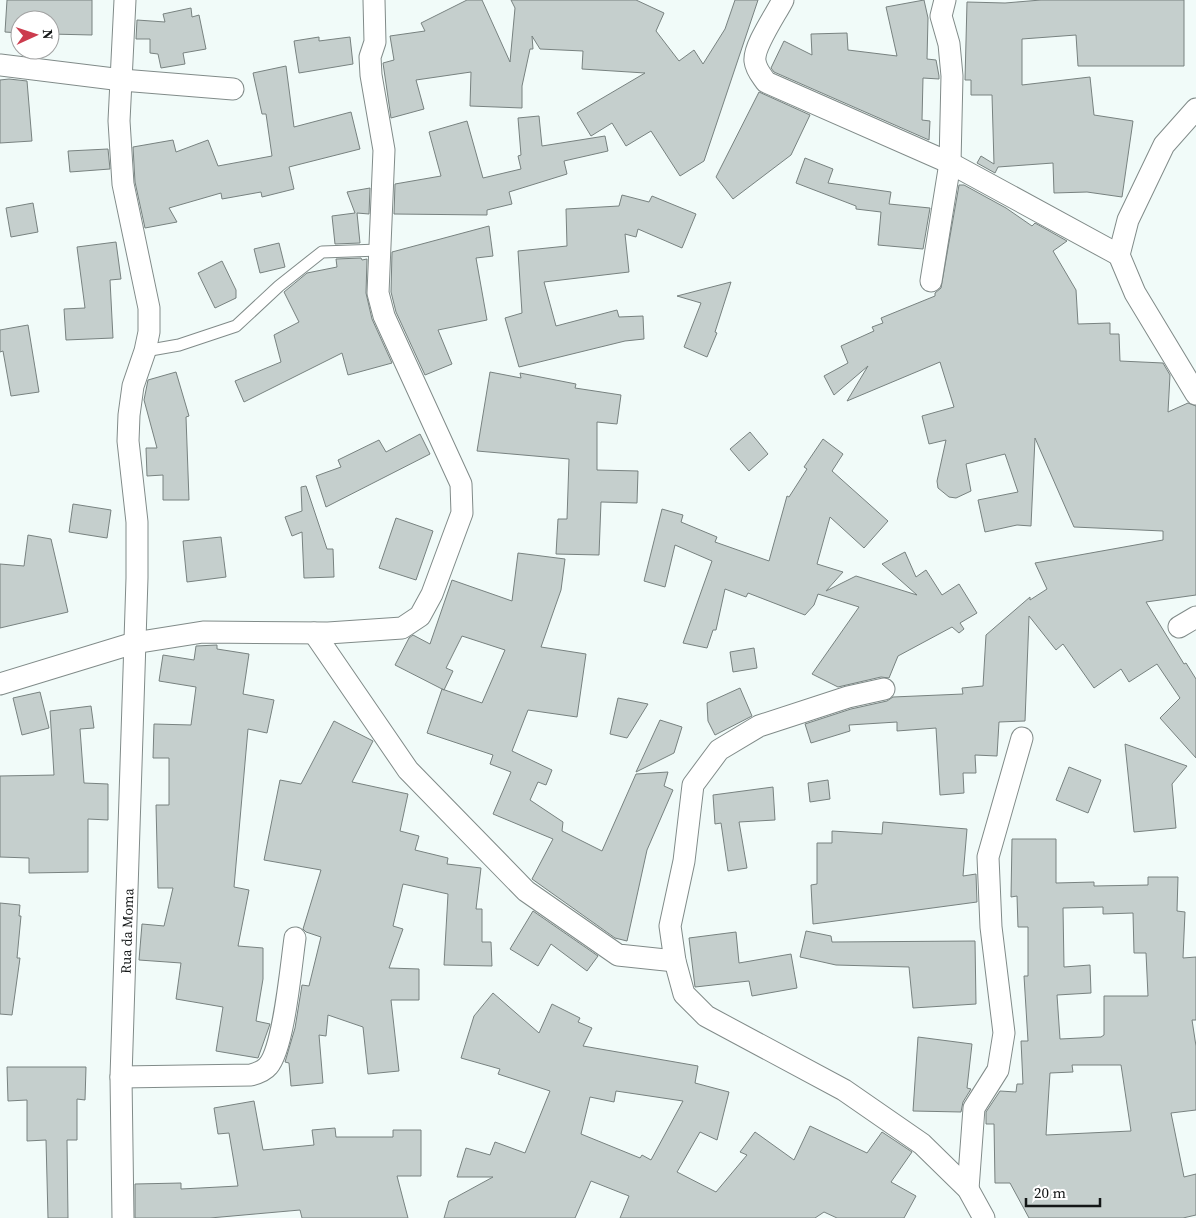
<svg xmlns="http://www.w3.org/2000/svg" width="1196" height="1218" font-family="'Source Serif 4',serif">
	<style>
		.building { fill: #c5cfcd; stroke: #788280; fill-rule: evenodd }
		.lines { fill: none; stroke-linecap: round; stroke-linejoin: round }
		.service-casing { stroke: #818b89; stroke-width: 13 }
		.minor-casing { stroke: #818b89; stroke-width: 23 }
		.service { stroke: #fff; stroke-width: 11 }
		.minor { stroke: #fff; stroke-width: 21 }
		.labels { text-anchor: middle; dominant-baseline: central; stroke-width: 4; stroke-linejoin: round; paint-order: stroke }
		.street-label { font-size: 14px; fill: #141717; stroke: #fff }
	</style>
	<rect width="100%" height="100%" fill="#f1fbf9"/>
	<g class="building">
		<path d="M 7,0 L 92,0 L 92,35 L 50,34 L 50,20 L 20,20 L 20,33 L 5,32 Z"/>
		<path d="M 467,0 L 482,0 L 510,62 L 515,8 L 511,0 L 636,0 L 664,13 L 656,31 L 679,61 L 694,50 L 703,64 L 725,29 L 735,0 L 758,0 L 704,161 L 680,176 L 651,131 L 626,146 L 612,123 L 591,136 L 577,113 L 645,73 L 582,69 L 583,51 L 540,49 L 532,36 L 533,49 L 530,49 L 522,86 L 522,108 L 470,106 L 471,72 L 416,80 L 424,109 L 391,118 L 383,63 L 394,60 L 390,36 L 425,31 L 421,23 Z"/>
		<path d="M 924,0 L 928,18 L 927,59 L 936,60 L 939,76 L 939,79 L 923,78 L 922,120 L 930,121 L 929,140 L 774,72 L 771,68 L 784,41 L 812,55 L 811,34 L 847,33 L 848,50 L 897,56 L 886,7 Z"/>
		<path d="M 1041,0 L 1184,0 L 1184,66 L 1078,66 L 1076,35 L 1022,39 L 1022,85 L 1090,77 L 1094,115 L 1133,121 L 1122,197 L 1087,192 L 1054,193 L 1053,163 L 998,167 L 995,173 L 977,163 L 981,156 L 994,164 L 992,95 L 971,95 L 971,80 L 965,80 L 967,2 L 1005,3 Z"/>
		<path d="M 191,8 L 192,17 L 199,15 L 206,49 L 183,53 L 185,64 L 161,68 L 158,54 L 150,53 L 150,39 L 136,39 L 137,20 L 165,22 L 163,14 Z"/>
		<path d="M 319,37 L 319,41 L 350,37 L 353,64 L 299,73 L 294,41 Z"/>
		<path d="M 286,66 L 294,127 L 351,112 L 360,149 L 289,167 L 294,189 L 262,197 L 261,192 L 222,199 L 221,193 L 169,208 L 177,222 L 145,228 L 135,182 L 133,147 L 173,140 L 176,152 L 208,140 L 218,166 L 272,156 L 266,114 L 262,114 L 253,73 Z"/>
		<path d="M 9,79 L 27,81 L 32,141 L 0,143 L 0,80 Z"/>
		<path d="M 759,92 L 810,115 L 791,155 L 733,199 L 716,177 Z"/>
		<path d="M 539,116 L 542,146 L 605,136 L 608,151 L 564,161 L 567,174 L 509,192 L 512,204 L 487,210 L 487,215 L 394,214 L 395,184 L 441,176 L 429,132 L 467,121 L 483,178 L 521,169 L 518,156 L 521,155 L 518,118 Z"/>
		<path d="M 108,149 L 110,169 L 70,172 L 68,151 Z"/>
		<path d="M 805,158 L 833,169 L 828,183 L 891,192 L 889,204 L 930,208 L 923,249 L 878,245 L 881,212 L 856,209 L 856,206 L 796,183 Z"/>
		<path d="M 959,185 L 964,185 L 1006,208 L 1032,226 L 1035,223 L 1067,241 L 1053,251 L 1076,290 L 1078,324 L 1110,323 L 1110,334 L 1119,334 L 1120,361 L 1163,363 L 1170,375 L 1168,412 L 1188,403 L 1196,406 L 1196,595 L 1146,602 L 1184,664 L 1186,663 L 1196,679 L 1196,758 L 1160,718 L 1180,698 L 1157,664 L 1129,682 L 1121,669 L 1094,688 L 1063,644 L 1056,650 L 1029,616 L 1025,721 L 999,722 L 997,756 L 975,755 L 976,773 L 963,773 L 964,793 L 940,795 L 936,728 L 897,731 L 897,722 L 849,725 L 850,731 L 811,743 L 805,724 L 851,709 L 887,701 L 893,697 L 963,694 L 962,688 L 983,686 L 986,635 L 1030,597 L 1030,600 L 1047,589 L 1035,563 L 1163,540 L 1163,531 L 1074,527 L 1035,438 L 1031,526 L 1017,525 L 985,532 L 978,500 L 1018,492 L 1005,454 L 966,464 L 971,491 L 956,498 L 949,497 L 938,488 L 937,481 L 946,440 L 929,444 L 922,416 L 954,407 L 940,362 L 847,401 L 868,366 L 834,395 L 824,376 L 848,363 L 841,346 L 874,331 L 872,327 L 883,323 L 881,318 L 935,296 L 935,293 L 941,288 Z"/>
		<path d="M 370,188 L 369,214 L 357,213 L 360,243 L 335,244 L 332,216 L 355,213 L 347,192 Z"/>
		<path d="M 622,195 L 649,202 L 652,196 L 696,214 L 682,248 L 638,229 L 636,237 L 625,234 L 629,272 L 544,282 L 556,326 L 617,310 L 619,317 L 643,316 L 644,339 L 625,341 L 519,367 L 505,318 L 522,313 L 518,251 L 567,246 L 566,209 L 619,206 Z"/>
		<path d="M 33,203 L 38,232 L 11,237 L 6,208 Z"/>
		<path d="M 489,226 L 493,256 L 476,258 L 487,320 L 438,330 L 452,364 L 425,375 L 396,312 L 391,292 L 392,252 Z"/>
		<path d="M 116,242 L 121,279 L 110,280 L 113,338 L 66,340 L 64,309 L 85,308 L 77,247 Z"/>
		<path d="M 279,243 L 285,267 L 260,273 L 254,249 Z"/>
		<path d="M 361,258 L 362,260 L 367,259 L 366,293 L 372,319 L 392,363 L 348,375 L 342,353 L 244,402 L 235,381 L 281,362 L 274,335 L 299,322 L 284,292 L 307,273 L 337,267 L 336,259 Z"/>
		<path d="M 222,261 L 236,290 L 236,298 L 215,308 L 198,273 Z"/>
		<path d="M 731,282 L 715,332 L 717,333 L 707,357 L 684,347 L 701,303 L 677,296 Z"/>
		<path d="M 28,325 L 39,392 L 11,396 L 3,351 L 0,352 L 0,330 Z"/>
		<path d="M 176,372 L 189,416 L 186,417 L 189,500 L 163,500 L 163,475 L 147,476 L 146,448 L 157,448 L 144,400 L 148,380 Z"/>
		<path d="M 490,372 L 521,378 L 520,373 L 576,384 L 575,388 L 621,395 L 617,424 L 597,422 L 597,470 L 638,471 L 637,503 L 601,502 L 599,555 L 556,554 L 558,519 L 567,519 L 569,459 L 477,451 Z"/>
		<path d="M 750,432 L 768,454 L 749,471 L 730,449 Z"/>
		<path d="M 420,434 L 430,454 L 326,507 L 316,476 L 341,467 L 338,460 L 379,440 L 386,452 Z"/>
		<path d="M 823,439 L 843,454 L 832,471 L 888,521 L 864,548 L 830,517 L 817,564 L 843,572 L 826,591 L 856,576 L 917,595 L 882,564 L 905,552 L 916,577 L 926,570 L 942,595 L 959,584 L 977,613 L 960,623 L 964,629 L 959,633 L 952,627 L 898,656 L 889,678 L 881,677 L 838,687 L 812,674 L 859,607 L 818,594 L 814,605 L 805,615 L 748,593 L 746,597 L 725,589 L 716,630 L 713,630 L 707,648 L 683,643 L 712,561 L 675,545 L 665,587 L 644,581 L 662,509 L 683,515 L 681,522 L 717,537 L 715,542 L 769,561 L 787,496 L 789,497 L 807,469 L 804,467 Z"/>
		<path d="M 306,486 L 327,549 L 333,549 L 334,577 L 304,578 L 302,532 L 292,536 L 285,517 L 302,511 L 301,487 Z"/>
		<path d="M 73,504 L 111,510 L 107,538 L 69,532 Z"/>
		<path d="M 396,518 L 433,531 L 416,580 L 379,568 Z"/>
		<path d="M 28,535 L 51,539 L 68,612 L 0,628 L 0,564 L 24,566 Z"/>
		<path d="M 221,537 L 226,577 L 187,582 L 183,541 Z"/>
		<path d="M 518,553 L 565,559 L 561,590 L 541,647 L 586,654 L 577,717 L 528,710 L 512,751 L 552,770 L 546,785 L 538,782 L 530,800 L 563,822 L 562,831 L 602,851 L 636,774 L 668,772 L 664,786 L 673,790 L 647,850 L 627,941 L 615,938 L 532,879 L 553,839 L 493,814 L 511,772 L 490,764 L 493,755 L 427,733 L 442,689 L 482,703 L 505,650 L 462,636 L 446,668 L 453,671 L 444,690 L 395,665 L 409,638 L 413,635 L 430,644 L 452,580 L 512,601 Z"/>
		<path d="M 217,645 L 217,649 L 249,654 L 243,694 L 274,700 L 267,733 L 248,729 L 234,887 L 249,890 L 238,946 L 263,948 L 263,979 L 256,1021 L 270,1024 L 258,1058 L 216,1051 L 223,1007 L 176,999 L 181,963 L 139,960 L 142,924 L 164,926 L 173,888 L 158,888 L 156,805 L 169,805 L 169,758 L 153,758 L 154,724 L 191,725 L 196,687 L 159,681 L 163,655 L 194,660 L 196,646 Z"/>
		<path d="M 754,648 L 757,668 L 733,672 L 730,652 Z"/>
		<path d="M 740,688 L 752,716 L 715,735 L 708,721 L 707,703 Z"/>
		<path d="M 40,692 L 49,728 L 22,735 L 13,698 Z"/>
		<path d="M 618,698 L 648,704 L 627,738 L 610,734 Z"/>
		<path d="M 91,706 L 94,728 L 80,729 L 84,783 L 108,784 L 108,820 L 88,819 L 88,872 L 29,873 L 29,858 L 0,857 L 0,776 L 54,775 L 50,711 Z"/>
		<path d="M 660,720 L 682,727 L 674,753 L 636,772 Z"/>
		<path d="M 334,721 L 373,741 L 352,782 L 408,794 L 400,831 L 419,836 L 415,850 L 448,858 L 447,864 L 481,868 L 476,909 L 482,909 L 482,942 L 491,942 L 492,966 L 444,965 L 448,894 L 403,884 L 393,926 L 403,929 L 389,968 L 419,969 L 419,1000 L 391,1000 L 399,1071 L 368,1074 L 363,1027 L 328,1015 L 326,1036 L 319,1035 L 323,1083 L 291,1086 L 289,1063 L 285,1062 L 295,1028 L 302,985 L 309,986 L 321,937 L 306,932 L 303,929 L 321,870 L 264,860 L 280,780 L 301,784 Z"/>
		<path d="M 1125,744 L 1187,766 L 1172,784 L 1176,828 L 1134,832 Z"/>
		<path d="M 1069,767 L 1101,780 L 1088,813 L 1056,800 Z"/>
		<path d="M 828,780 L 830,799 L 810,802 L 808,783 Z"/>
		<path d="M 773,787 L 775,820 L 739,822 L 747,868 L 728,871 L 721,823 L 715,824 L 713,795 Z"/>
		<path d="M 883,822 L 967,829 L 963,876 L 976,874 L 977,902 L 813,924 L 811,885 L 817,884 L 817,843 L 832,843 L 832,831 L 882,834 Z"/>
		<path d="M 1012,839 L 1056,839 L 1056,883 L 1094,882 L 1094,886 L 1148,885 L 1148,877 L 1178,877 L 1177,911 L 1185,912 L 1183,958 L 1196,957 L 1196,1020 L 1192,1020 L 1196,1046 L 1196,1110 L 1171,1113 L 1184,1177 L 1196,1174 L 1196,1215 L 1183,1218 L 1029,1218 L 1010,1183 L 995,1183 L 994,1124 L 986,1124 L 986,1112 L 1000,1091 L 1016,1092 L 1017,1084 L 1023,1084 L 1021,1041 L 1028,1041 L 1024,976 L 1028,976 L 1028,927 L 1018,927 L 1017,896 L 1011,897 ZM 1103,907 L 1103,914 L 1133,913 L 1134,953 L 1146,953 L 1148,996 L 1104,996 L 1104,1035 L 1101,1037 L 1060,1039 L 1057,995 L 1091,993 L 1090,965 L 1064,967 L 1063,908 ZM 1072,1065 L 1121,1065 L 1131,1131 L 1046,1135 L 1050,1073 L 1073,1072 Z"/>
		<path d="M 0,903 L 20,905 L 19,916 L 21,916 L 17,958 L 20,958 L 12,1015 L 0,1014 Z"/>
		<path d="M 533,911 L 598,956 L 587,971 L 551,944 L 538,966 L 510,949 Z"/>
		<path d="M 806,931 L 831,936 L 832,942 L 975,941 L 976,1004 L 913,1008 L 909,967 L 836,965 L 800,957 Z"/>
		<path d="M 736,932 L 739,963 L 791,954 L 797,988 L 752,996 L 749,981 L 695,987 L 689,938 Z"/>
		<path d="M 493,993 L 539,1033 L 552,1004 L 580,1018 L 578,1022 L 592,1028 L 583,1046 L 698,1066 L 695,1083 L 729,1092 L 717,1140 L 700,1132 L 677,1172 L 716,1192 L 747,1155 L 740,1152 L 755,1132 L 794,1160 L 810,1126 L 867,1153 L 882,1132 L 912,1152 L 891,1182 L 916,1196 L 904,1218 L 837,1218 L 824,1212 L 815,1218 L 620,1218 L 629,1196 L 591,1181 L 575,1218 L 444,1218 L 449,1201 L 493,1177 L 457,1177 L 466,1148 L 490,1155 L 495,1142 L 525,1153 L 550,1091 L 498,1074 L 500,1069 L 461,1058 L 474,1016 ZM 616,1091 L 683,1101 L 651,1160 L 642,1155 L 640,1158 L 581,1134 L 590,1097 L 614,1102 Z"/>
		<path d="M 918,1037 L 972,1044 L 967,1088 L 971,1089 L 963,1102 L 961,1112 L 913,1111 Z"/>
		<path d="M 7,1067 L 86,1067 L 85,1100 L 77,1099 L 77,1140 L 67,1140 L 68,1218 L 48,1218 L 46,1140 L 27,1141 L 27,1100 L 8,1101 Z"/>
		<path d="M 254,1101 L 263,1150 L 314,1145 L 312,1130 L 335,1128 L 336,1137 L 393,1137 L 393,1130 L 421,1130 L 421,1176 L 397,1176 L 408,1218 L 302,1218 L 300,1210 L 210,1218 L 135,1218 L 135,1184 L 181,1183 L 181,1189 L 238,1186 L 229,1133 L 218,1134 L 214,1108 Z"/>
	</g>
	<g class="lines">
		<g class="service-casing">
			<path id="service" d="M 145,351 L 179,345 L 236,326 L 279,286 L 322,252 L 379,250"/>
		</g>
		<g class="minor-casing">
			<g id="minor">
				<path d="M 783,0 C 776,14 753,47 755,61 C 756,70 762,76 766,82 L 950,163 L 1119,255"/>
				<path d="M 0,65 L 122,80 L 233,89"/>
				<path d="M 1196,109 L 1164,145 L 1128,220 L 1119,255 L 1135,293 L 1196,394"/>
				<path d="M 931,281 L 950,163 L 952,76 L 949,44 L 941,16 L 945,0"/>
				<path d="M 1179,627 L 1196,617"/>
				<path d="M 314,633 L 408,770 L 526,891 L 618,955 L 675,961"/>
				<path d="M 0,684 L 134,643 L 203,632 L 328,633 L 402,628 L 420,616 L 432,594 L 462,513 L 461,484 L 384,316 L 378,293 L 384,150 L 371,75 L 370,57 L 375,42 L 374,0"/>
				<path d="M 884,689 L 848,697 L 759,726 L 719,750 L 693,785 L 684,861 L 670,926 L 675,961 L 684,994 L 706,1016 L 844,1090 L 922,1144 L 968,1189 L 984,1218"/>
				<path d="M 121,1077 L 251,1075 C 258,1073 264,1071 268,1066 C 284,1048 291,965 295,938"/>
				<path d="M 968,1189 L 974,1108 L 998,1070 L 1004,1033 L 991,927 L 988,857 L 1022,738"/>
				<path d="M 123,1218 L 121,1077 L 137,578 L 137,522 L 128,441 L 129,415 L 133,386 L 145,351 L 149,332 L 149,308 L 123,184 L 119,121 L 125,0"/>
			</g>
		</g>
		<use href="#service" class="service"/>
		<use href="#minor" class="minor"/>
	</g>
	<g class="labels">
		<g class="street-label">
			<text transform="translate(127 931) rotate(-88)">Rua da Moma</text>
		</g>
	</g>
	<g transform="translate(35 35) rotate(87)"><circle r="24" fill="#ffffff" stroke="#a1a2a2"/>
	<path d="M0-4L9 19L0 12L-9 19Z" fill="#cc3c4e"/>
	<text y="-8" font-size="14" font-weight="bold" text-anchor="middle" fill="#141717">N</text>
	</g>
	<path d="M1026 1198v8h74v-8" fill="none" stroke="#141717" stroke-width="2.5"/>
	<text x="1034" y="1198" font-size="15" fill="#141717" stroke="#ffffff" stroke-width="4" paint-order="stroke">20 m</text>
</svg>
